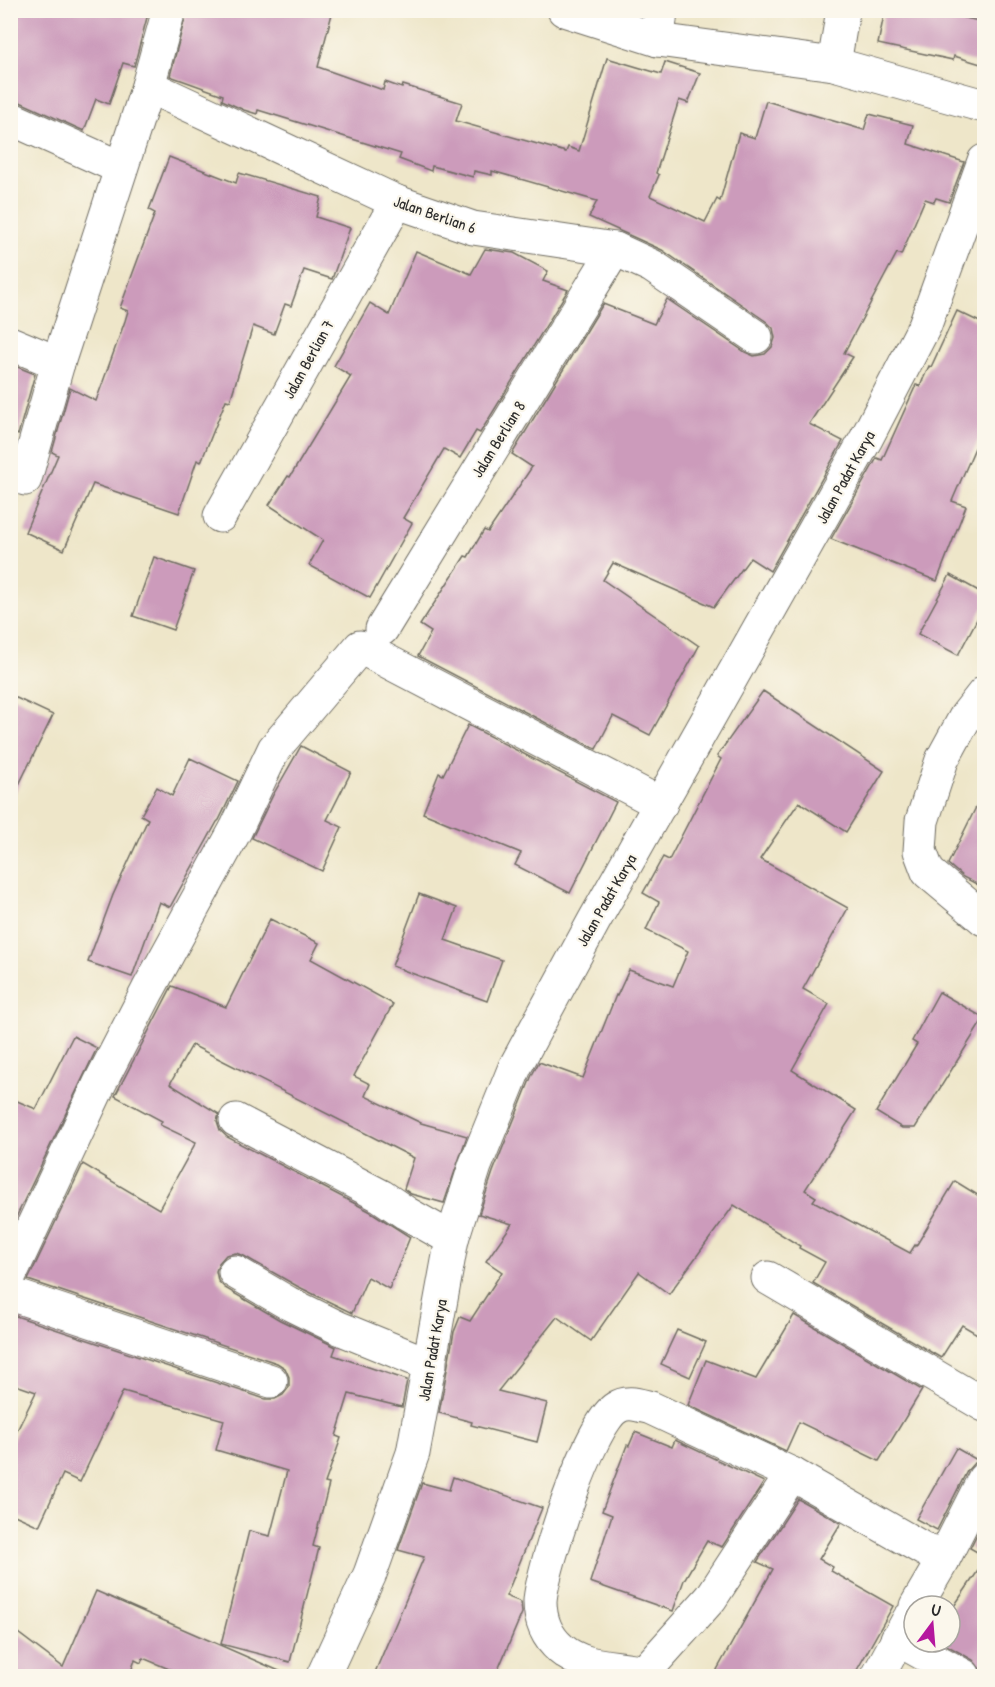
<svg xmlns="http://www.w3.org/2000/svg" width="995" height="1687" font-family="'Patrick Hand',sans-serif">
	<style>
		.building { fill: #cc9bbb }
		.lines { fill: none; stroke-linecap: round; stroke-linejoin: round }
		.minor-casing { stroke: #6f6c62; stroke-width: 35 }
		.minor { stroke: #fff; stroke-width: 33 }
		.labels { text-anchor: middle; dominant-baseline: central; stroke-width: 4.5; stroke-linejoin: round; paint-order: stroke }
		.street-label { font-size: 16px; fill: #2b2b2b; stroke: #fbf7ec }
	</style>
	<rect width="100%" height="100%" fill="#fbf7ec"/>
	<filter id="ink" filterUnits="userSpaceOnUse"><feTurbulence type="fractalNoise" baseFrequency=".0167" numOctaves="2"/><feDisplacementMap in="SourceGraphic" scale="12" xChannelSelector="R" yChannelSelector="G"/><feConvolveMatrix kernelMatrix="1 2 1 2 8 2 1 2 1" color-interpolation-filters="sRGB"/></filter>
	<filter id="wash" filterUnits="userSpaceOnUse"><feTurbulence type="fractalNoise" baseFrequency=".008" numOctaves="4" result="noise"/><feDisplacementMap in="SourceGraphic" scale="24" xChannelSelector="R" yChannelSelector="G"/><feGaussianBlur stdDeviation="1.35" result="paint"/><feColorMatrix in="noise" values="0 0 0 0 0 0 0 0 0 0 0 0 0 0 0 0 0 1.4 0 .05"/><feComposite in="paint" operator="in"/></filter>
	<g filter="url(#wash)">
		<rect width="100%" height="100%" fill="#eee6c9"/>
		<g id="blocks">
			<g class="building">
				<path d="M 10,10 L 149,10 L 134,66 L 123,63 L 109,104 L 96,99 L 84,131 L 18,101 L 10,100 Z"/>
				<path d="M 187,10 L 333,10 L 318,67 L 383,90 L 385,82 L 402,88 L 403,85 L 462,103 L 456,121 L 566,152 L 568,147 L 579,151 L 607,58 L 661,74 L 665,62 L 700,73 L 688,103 L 679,100 L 656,173 L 659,175 L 650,196 L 705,222 L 717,199 L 720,201 L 739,133 L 755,138 L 766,101 L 864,130 L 869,114 L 913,125 L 908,144 L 964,162 L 949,202 L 936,198 L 934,202 L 925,199 L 901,255 L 897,253 L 844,353 L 853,357 L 809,424 L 843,441 L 770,571 L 750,558 L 714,607 L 613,563 L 603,580 L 699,646 L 650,735 L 613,716 L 596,749 L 418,656 L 431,632 L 420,625 L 465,556 L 468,557 L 484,530 L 488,532 L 532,467 L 512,454 L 603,304 L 654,324 L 667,299 L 745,352 L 754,356 L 765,354 L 772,347 L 775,338 L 773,328 L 767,322 L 662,250 L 589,217 L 597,201 L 492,171 L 492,175 L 474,171 L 473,177 L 432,166 L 431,171 L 399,159 L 401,154 L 258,110 L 257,114 L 244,110 L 222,100 L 223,95 L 170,76 Z"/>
				<path d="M 885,10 L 928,10 L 984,22 L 984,65 L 954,56 L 953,60 L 878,44 Z"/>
				<path d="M 169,157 L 236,183 L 239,173 L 321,197 L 316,217 L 350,228 L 332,279 L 304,270 L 291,306 L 285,304 L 274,334 L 253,326 L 230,401 L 226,400 L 201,462 L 197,460 L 179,513 L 93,484 L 64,550 L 25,532 L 58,455 L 52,452 L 70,388 L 96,401 L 125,321 L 128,311 L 120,308 L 155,213 L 149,210 Z"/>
				<path d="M 485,249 L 514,253 L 548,271 L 543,281 L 568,290 L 480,433 L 476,431 L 460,458 L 444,449 L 403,518 L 412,523 L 370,598 L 309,565 L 323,540 L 269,505 L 288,476 L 290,477 L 351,376 L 334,366 L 370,303 L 389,315 L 416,251 L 471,274 Z"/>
				<path d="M 957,311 L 984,324 L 984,427 L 952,501 L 966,506 L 937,581 L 831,539 L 877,458 L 882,460 L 916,385 L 920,386 L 929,366 L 931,367 Z"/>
				<path d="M 10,364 L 35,374 L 18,435 L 10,431 Z"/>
				<path d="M 154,557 L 194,571 L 173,630 L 133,616 Z"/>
				<path d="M 950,575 L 984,594 L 984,606 L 958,655 L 918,634 Z"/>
				<path d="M 763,691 L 884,771 L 846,832 L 799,802 L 760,859 L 848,908 L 803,989 L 829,1004 L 792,1070 L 856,1110 L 805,1190 L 816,1197 L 813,1201 L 910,1253 L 915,1245 L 916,1246 L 955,1181 L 984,1199 L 984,1338 L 962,1325 L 941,1358 L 813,1283 L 825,1262 L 799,1248 L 800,1246 L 734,1205 L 669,1294 L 639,1272 L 591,1341 L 557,1317 L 498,1391 L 547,1403 L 537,1442 L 471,1425 L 472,1422 L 439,1413 L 454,1332 L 460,1317 L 470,1321 L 502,1272 L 486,1261 L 512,1224 L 479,1214 L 493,1172 L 532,1075 L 539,1062 L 583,1078 L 616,995 L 617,996 L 629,970 L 673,986 L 688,951 L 646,930 L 659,902 L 643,893 L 663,857 L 669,860 L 721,759 L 717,756 Z"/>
				<path d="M 10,695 L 53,715 L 10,803 Z"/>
				<path d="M 468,725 L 616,802 L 570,893 L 515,865 L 521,853 L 423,813 L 439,773 L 443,775 Z"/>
				<path d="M 301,746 L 351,772 L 327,820 L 342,827 L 322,871 L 252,838 L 273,795 Z"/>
				<path d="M 190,758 L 238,781 L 219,820 L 217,822 L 170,907 L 159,902 L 132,977 L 88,962 L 113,895 L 148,819 L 141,815 L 157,787 L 172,796 Z"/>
				<path d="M 984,791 L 984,888 L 963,877 L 948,864 Z"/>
				<path d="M 419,894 L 457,908 L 445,940 L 502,960 L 487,1001 L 392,966 Z"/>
				<path d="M 270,919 L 319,943 L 311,959 L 393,1004 L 354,1076 L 370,1084 L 365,1096 L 421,1123 L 467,1136 L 444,1203 L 411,1194 L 404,1189 L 414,1158 L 192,1045 L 170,1084 L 219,1114 L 217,1121 L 220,1130 L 227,1137 L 371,1212 L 410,1237 L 389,1289 L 368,1277 L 352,1313 L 297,1286 L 244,1256 L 236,1253 L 226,1255 L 219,1263 L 216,1271 L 218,1281 L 225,1288 L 280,1320 L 336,1347 L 333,1355 L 407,1380 L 402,1407 L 349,1394 L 336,1436 L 341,1438 L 325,1483 L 329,1484 L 313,1546 L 319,1548 L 290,1662 L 221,1644 L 249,1531 L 270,1536 L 287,1471 L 216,1450 L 224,1420 L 123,1391 L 80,1482 L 63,1474 L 39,1526 L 10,1513 L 10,1445 L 36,1392 L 10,1383 L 10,1314 L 265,1399 L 275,1399 L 283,1395 L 289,1387 L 289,1377 L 285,1368 L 277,1363 L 28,1280 L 83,1164 L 159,1209 L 196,1142 L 160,1125 L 162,1121 L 115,1096 L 172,986 L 226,1007 Z"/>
				<path d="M 939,992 L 984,1018 L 915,1128 L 902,1128 L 876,1112 L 917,1044 L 912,1041 Z"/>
				<path d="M 73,1036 L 97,1048 L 10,1230 L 10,1098 L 36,1109 Z"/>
				<path d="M 794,1315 L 922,1390 L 879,1461 L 799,1422 L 786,1451 L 688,1405 L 706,1360 L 756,1379 Z"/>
				<path d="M 677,1330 L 706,1342 L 690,1377 L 661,1364 Z"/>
				<path d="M 635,1432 L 672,1447 L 675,1440 L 764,1482 L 722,1547 L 707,1541 L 684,1580 L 673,1611 L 590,1582 L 612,1515 L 602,1511 L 627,1445 L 629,1446 Z"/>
				<path d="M 956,1448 L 979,1461 L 973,1464 L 967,1471 L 937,1530 L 916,1519 Z"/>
				<path d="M 453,1477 L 542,1508 L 506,1596 L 521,1602 L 522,1613 L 495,1677 L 373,1677 L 424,1557 L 398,1550 L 422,1483 L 449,1490 Z"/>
				<path d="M 798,1499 L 841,1523 L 819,1559 L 833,1567 L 831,1571 L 893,1606 L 853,1677 L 713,1677 L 773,1569 L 757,1562 Z"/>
				<path d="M 984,1520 L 984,1556 L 970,1548 Z"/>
				<path d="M 984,1562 L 984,1674 L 973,1660 L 941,1642 L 950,1642 L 950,1612 Z"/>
				<path d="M 96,1591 L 293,1677 L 188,1677 L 143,1658 L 141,1663 L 135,1660 L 129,1677 L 10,1677 L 10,1627 L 63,1667 Z"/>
			</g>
		</g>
	</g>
	<g filter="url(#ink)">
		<use href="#blocks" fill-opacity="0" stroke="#6f6c62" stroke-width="1.5"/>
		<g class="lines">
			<g class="minor-casing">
				<g id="minor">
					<path d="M 564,10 L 658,40 L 834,64 L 984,106"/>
					<path d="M 658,40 L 661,10"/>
					<path d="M 834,64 L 843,10"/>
					<path d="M 148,86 L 397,202 L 473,228 L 615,249 L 652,266 L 756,337"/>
					<path d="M 10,118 L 121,168"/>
					<path d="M 10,343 L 58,363 L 148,86 L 169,10"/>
					<path d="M 25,479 L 58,363"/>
					<path d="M 220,516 L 397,202"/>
					<path d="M 382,629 L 615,249"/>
					<path d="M 984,693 L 966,716 L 942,760 L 922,821 L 920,851 L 928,872 L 984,919"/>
					<path d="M 236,1120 L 381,1196 L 406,1213 L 452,1239"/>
					<path d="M 235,1272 L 288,1303 L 339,1328 L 430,1365"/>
					<path d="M 10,1275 L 100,1083 L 148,990 L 236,829 L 274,749 L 360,647 L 661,804"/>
					<path d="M 768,1278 L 984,1405"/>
					<path d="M 10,1294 L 271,1381"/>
					<path d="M 916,1606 L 943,1560 L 984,1479"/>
					<path d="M 897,1639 L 964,1676"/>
					<path d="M 644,1672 C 616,1665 584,1669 561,1649 C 547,1637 540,1620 540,1601 C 542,1569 590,1423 616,1408 C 627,1400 639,1405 651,1408 L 792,1474 L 943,1560"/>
					<path d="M 323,1676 L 370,1574 L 413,1453 L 452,1239 L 475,1166 L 515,1067 L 594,921 L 866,439 L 925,325 L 984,161"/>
					<path d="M 641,1676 L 711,1598 L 792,1474"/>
					<path d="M 878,1676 L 909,1619"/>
				</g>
			</g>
			<use href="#minor" class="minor"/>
		</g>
	</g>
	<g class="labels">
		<g class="street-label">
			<text transform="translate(435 214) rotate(19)">Jalan Berlian 6</text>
			<text transform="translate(308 359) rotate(-61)">Jalan Berlian 7</text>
			<text transform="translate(498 439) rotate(-58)">Jalan Berlian 8</text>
			<text transform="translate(845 477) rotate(-61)">Jalan Padat Karya</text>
			<text transform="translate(606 900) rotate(-60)">Jalan Padat Karya</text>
			<text transform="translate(432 1350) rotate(-80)">Jalan Padat Karya</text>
		</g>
	</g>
	<rect width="995" height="1687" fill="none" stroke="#fbf7ec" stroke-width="36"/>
	<g transform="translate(932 1624) rotate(16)"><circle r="28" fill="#fbf7ec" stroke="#a8a59f" stroke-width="1.5"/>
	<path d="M0-4.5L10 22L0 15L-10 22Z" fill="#b5179e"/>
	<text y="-9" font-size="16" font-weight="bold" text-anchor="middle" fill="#2b2b2b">U</text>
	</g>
</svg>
